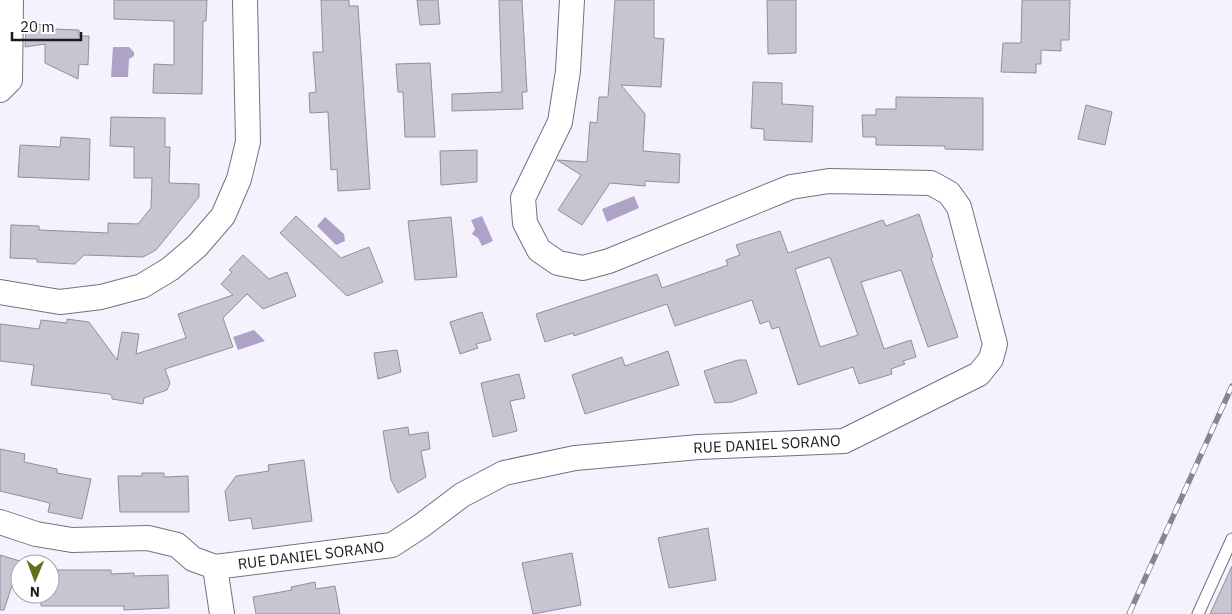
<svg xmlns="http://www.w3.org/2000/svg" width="1232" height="614" font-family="'IBM Plex Sans',sans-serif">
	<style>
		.water { fill: #aca3c6 }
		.building { fill: #c8c4d2; stroke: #928f9c; fill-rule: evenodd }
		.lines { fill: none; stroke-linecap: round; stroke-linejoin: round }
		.service-casing { stroke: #75727f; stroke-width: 13 }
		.minor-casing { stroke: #75727f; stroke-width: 26 }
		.service { stroke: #fff; stroke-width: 11 }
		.minor { stroke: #fff; stroke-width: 24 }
		.rail-casing { stroke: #87858e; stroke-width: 5.5 }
		.rail { stroke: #fff; stroke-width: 4; stroke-dasharray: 11; stroke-linecap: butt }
		.labels { text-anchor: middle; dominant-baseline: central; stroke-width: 4; stroke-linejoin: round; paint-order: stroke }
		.street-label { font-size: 15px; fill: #1c1b20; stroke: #fff }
	</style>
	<rect width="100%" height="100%" fill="#f5f2fe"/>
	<g class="water">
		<path d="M 113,47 L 129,47 L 134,52 L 134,56 L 129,59 L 128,77 L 111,77 Z"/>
		<path d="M 634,196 L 639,208 L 607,222 L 602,209 Z"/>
		<path d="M 482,216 L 493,241 L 482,246 L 478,238 L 472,234 L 475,229 L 471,220 Z"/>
		<path d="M 325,217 L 344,234 L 345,241 L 336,245 L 317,226 Z"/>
		<path d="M 254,330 L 265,341 L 238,350 L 233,337 Z"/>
	</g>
	<g class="building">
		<path d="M 114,0 L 207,0 L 206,21 L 203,21 L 202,94 L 153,93 L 154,64 L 174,65 L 174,21 L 114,19 Z"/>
		<path d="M 321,0 L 349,0 L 349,6 L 358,6 L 370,189 L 338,191 L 337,169 L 331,170 L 328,112 L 310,113 L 309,93 L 316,92 L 313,52 L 323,52 Z"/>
		<path d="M 417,0 L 438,0 L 440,24 L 420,25 Z"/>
		<path d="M 499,0 L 522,0 L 527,92 L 522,92 L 523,109 L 452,111 L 452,94 L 502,92 Z"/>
		<path d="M 615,0 L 654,0 L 654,38 L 664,39 L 661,87 L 621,85 L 645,114 L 643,151 L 680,154 L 679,183 L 645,181 L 645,186 L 610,183 L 582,225 L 558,210 L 581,175 L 557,160 L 587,162 L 590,122 L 597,123 L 599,97 L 608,97 Z"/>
		<path d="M 767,0 L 796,0 L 796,53 L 768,54 Z"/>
		<path d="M 1022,0 L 1070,0 L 1069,40 L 1061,40 L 1061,51 L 1041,50 L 1041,64 L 1036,64 L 1036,73 L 1001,72 L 1003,43 L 1021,43 Z"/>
		<path d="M 26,24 L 53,25 L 53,29 L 79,30 L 79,36 L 89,36 L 88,65 L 79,64 L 78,79 L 45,63 L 45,44 L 25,47 Z"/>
		<path d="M 430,63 L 435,137 L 405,137 L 403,92 L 398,92 L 396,64 Z"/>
		<path d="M 753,82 L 782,83 L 782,104 L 813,106 L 812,142 L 764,140 L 764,129 L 751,128 Z"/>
		<path d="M 896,97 L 983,98 L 983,150 L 945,149 L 945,146 L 876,145 L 876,137 L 863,137 L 862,115 L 876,115 L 876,109 L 896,109 Z"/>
		<path d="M 1086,105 L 1112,112 L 1105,145 L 1078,139 Z"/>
		<path d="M 111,117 L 165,118 L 165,147 L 170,147 L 169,183 L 199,184 L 199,197 L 156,250 L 143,257 L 84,255 L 75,264 L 37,262 L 37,259 L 10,258 L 11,225 L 39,226 L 39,230 L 108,233 L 108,223 L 138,224 L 151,208 L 152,178 L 134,178 L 134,147 L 110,146 Z"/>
		<path d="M 61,137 L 90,139 L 89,180 L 18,177 L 20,145 L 60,147 Z"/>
		<path d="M 477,150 L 477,182 L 441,185 L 440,151 Z"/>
		<path d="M 919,214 L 933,257 L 931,258 L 958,337 L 928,347 L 901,270 L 861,282 L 884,349 L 911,340 L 916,357 L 903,361 L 905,364 L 891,369 L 892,374 L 859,384 L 853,367 L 798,385 L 779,327 L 772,329 L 769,321 L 760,324 L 752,300 L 675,326 L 667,304 L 574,336 L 573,333 L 545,342 L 536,314 L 657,274 L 662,288 L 728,265 L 726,260 L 740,255 L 736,245 L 780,231 L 788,253 L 883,220 L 886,226 ZM 830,257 L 858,335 L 820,347 L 795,269 Z"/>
		<path d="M 296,216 L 341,258 L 369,247 L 383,282 L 347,296 L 280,233 Z"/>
		<path d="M 451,217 L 457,277 L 415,280 L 408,221 Z"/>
		<path d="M 243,255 L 269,279 L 287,272 L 296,296 L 263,309 L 247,294 L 223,318 L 233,347 L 165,369 L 170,383 L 167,390 L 144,398 L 143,404 L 112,399 L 112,396 L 109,394 L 31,385 L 34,365 L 0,361 L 0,324 L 39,329 L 41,320 L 67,323 L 67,319 L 89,322 L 117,360 L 122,332 L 139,334 L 136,354 L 186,338 L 178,314 L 233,295 L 221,284 L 232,272 L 229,270 Z"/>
		<path d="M 482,312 L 491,340 L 476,344 L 478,348 L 460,354 L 450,322 Z"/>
		<path d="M 397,350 L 401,372 L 378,379 L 374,353 Z"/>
		<path d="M 668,351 L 679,385 L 585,414 L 572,375 L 622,357 L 625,366 Z"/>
		<path d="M 738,360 L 746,360 L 757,393 L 732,402 L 715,403 L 704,371 Z"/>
		<path d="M 519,374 L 525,398 L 510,401 L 517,431 L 493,437 L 481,383 Z"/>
		<path d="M 408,427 L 409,435 L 428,432 L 430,449 L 421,451 L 426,477 L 398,493 L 391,480 L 383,431 Z"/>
		<path d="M 0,449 L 25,454 L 24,462 L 57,469 L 57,473 L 91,479 L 82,519 L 48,512 L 50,503 L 0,491 Z"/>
		<path d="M 304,460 L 312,521 L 253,529 L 251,518 L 229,521 L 225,491 L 236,476 L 269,471 L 268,465 Z"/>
		<path d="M 142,473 L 164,473 L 164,477 L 188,476 L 189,512 L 120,512 L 118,476 L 142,476 Z"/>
		<path d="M 708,528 L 716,580 L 669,588 L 658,538 Z"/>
		<path d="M 572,553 L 581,605 L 533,614 L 522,563 Z"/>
		<path d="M 0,555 L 20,561 L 4,610 L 0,610 Z"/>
		<path d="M 1232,566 L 1232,614 L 1210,614 Z"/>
		<path d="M 50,570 L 111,570 L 111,574 L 134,573 L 134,576 L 168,575 L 169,608 L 124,610 L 124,606 L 41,606 L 41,594 L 50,594 Z"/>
		<path d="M 315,582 L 316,589 L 335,586 L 340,614 L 256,614 L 253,597 L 292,590 L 291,587 Z"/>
	</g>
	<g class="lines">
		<g class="service-casing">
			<path id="service" d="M 1198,614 L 1232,539"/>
		</g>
		<g class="minor-casing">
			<g id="minor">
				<path d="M 0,90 L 10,80 L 11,0"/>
				<path d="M 0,292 L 60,302 L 101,297 L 142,286 L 170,269 L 197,246 L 223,216 L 239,179 L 248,142 L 245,0"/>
				<path d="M 0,522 L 36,534 L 72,540 L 148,538 L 177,545 L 193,559 L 215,567 L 222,614"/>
				<path d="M 215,567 L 392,545 L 421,526 L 462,495 L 504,473 L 575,458 L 699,447 L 844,441 L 979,374 L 991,359 L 995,344 L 959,207 L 949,193 L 931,183 L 829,181 L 791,187 L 609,261 L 583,268 L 558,263 L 539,250 L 525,223 L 523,198 L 560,122 L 568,71 L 572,0"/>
			</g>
		</g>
		<use href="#service" class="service"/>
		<use href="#minor" class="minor"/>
		<g class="rail-casing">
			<path id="rail" d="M 1129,614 L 1232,386"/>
		</g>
		<use href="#rail" class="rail"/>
	</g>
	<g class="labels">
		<g class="street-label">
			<text transform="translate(767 444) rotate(-3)">RUE DANIEL SORANO</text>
			<text transform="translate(311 555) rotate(-7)">RUE DANIEL SORANO</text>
		</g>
	</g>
	<g transform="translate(35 579) rotate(181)"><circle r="24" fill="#ffffff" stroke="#a4a4a6"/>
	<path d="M0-4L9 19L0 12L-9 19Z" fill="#646f19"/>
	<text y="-8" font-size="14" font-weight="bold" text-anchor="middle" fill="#1c1b20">N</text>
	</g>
	<path d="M12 32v8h69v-8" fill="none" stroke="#1c1b20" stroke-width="2.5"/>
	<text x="20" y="32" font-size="15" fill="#1c1b20" stroke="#ffffff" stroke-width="4" paint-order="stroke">20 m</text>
</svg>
